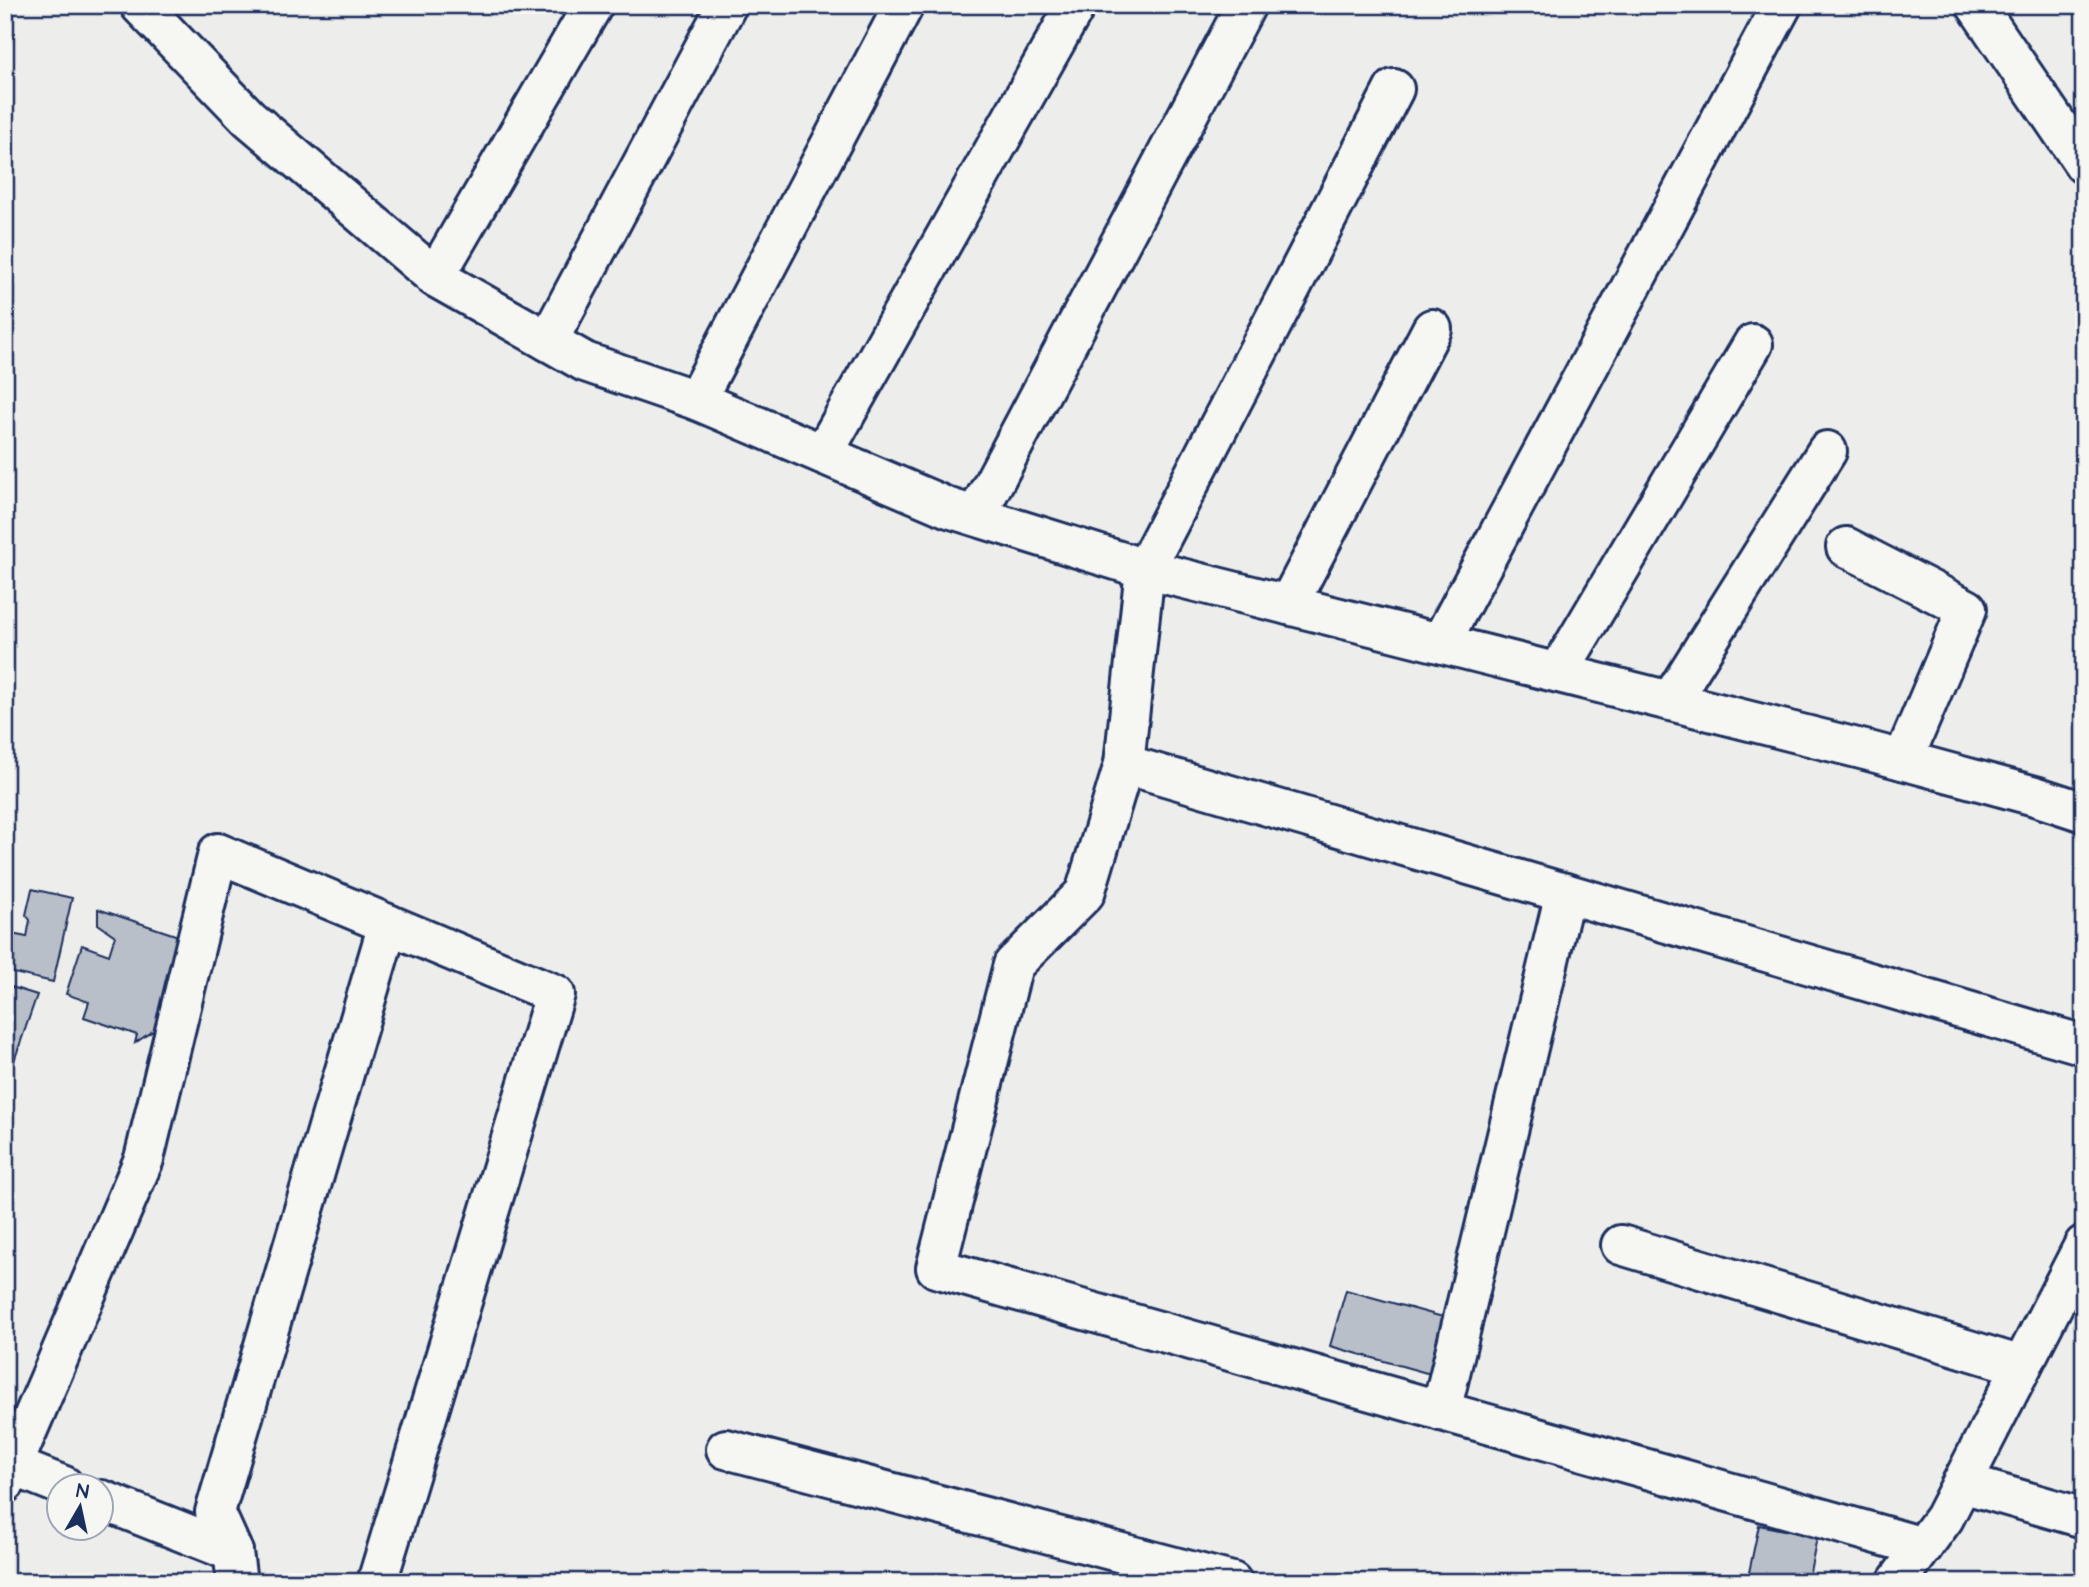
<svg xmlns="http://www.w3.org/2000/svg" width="2089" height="1587" font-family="'Architects Daughter',sans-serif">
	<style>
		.building { fill: #b9bfc8; stroke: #1b2f5e; stroke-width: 2 }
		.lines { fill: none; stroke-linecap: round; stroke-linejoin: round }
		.minor-casing { stroke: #1b2f5e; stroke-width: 44 }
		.major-casing { stroke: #1b2f5e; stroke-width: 44 }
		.minor { stroke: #f6f6f2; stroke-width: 38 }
		.major { stroke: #f6f6f2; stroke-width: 38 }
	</style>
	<rect width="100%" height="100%" fill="#edeeec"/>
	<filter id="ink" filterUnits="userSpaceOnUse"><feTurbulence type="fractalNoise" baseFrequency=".0143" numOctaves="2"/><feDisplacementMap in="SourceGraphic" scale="14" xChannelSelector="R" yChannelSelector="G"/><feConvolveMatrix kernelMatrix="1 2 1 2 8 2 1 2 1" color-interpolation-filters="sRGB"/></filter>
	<g filter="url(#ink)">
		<g class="building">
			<path d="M 32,889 L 72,898 L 53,982 L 5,971 L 11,934 L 27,937 L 30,920 L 26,915 Z"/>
			<path d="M 98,909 L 187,939 L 157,1028 L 135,1043 L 137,1035 L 84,1017 L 89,1002 L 66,994 L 82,945 L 109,955 L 115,936 L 98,924 Z"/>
			<path d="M 5,985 L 37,995 L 5,1087 Z"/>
			<path d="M 1346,1290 L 1450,1319 L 1434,1375 L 1330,1346 Z"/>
			<path d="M 1759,1525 L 1817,1537 L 1808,1582 L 1747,1582 Z"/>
		</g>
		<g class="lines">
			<g class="minor-casing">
				<g id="minor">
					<path d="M 140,5 L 249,118 L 435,277 L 585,362 L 696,400 L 949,508 L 1145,569 L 1869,751 L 2035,796 L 2084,812"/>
					<path d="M 1394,89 L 1145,569 L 1124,764 L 1085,893 L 1013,965 L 936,1268 L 1923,1547"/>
					<path d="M 435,277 L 593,5"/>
					<path d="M 548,341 L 727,5"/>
					<path d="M 696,400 L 904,5"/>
					<path d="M 823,454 L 1076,5"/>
					<path d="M 976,516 L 1246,5"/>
					<path d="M 1846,547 L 1967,609 L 1903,760"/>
					<path d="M 1288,605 L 1432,329"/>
					<path d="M 1441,642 L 1782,5"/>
					<path d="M 1559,671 L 1753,344"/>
					<path d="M 1671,700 L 1827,451"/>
					<path d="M 1124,764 L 2084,1045"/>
					<path d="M 1621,1245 L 2022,1366"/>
					<path d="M 1441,1411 L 1565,893"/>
					<path d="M 726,1449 L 1232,1582"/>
					<path d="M 11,1465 L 64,1486"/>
					<path d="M 5,1483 L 144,1159 L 218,853 L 555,994 L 377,1582"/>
					<path d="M 1962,1483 L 2084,1518"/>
					<path d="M 102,1500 L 233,1552"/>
					<path d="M 237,1582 L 233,1552 L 215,1512 L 388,924"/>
					<path d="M 1897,1582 L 1944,1518 L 2084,1245"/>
				</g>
			</g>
			<g class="major-casing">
				<path id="major" d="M 1976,5 L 2084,164"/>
			</g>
			<use href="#minor" class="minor"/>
			<use href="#major" class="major"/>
		</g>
	</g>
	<rect width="2089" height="1587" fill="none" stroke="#f6f6f2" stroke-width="28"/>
	<rect x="14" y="14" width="2061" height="1559" fill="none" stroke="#1b2f5e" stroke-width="2.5" filter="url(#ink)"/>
	<g transform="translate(80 1507) rotate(9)"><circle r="33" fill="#f6f6f2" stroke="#9ea6b7" stroke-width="2"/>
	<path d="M0-5L12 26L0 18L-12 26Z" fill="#1b2f5e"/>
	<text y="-10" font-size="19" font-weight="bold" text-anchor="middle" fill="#1b2f5e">N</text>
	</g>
</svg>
